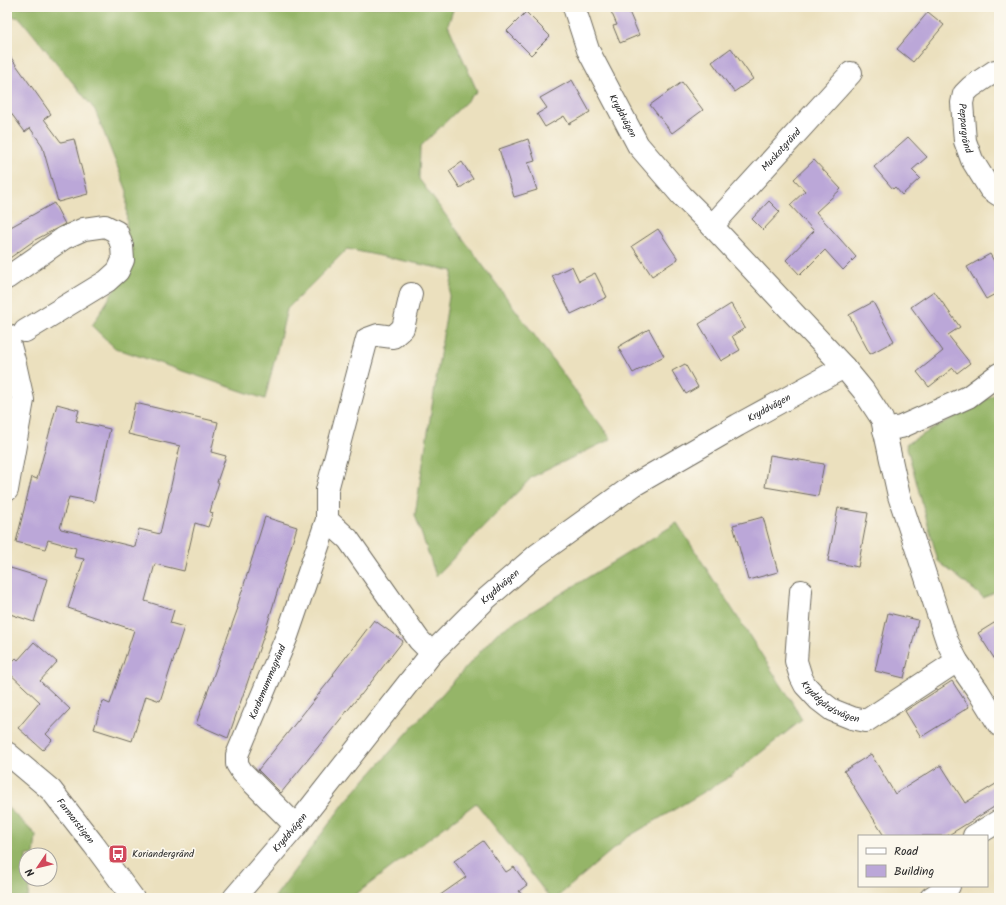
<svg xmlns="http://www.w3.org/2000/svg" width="1006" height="905" font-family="Kalam,sans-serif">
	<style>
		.forest { fill: #95b568; stroke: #60704a }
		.building { fill: #bba7d8 }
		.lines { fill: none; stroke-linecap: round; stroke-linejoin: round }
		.minor-casing { stroke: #6e6a5e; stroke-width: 24 }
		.minor { stroke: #fff; stroke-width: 22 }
		.labels { text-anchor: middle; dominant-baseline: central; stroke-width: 3.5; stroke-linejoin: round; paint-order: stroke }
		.street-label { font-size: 10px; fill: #2b2b2b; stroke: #fbf7ec }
		.poi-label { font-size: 10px; fill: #2b2b2b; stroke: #fbf7ec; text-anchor: start }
	</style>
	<rect width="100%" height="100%" fill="#fbf7ec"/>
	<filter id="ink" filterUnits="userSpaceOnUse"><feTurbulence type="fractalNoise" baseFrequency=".025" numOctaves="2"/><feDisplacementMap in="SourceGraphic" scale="8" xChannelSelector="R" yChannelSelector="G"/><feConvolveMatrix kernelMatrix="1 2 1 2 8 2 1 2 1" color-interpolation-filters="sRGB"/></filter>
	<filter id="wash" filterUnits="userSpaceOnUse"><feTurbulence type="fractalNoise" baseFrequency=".012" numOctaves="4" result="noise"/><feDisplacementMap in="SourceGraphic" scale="16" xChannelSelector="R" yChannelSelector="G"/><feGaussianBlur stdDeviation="0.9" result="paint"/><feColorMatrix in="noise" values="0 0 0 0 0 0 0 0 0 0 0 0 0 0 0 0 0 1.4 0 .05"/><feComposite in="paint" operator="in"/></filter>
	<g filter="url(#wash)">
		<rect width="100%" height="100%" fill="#ebe0be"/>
		<g class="forest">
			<path d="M 7,7 L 454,7 L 448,25 L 477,91 L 420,147 L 419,179 L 611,439 L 532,477 L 436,576 L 415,515 L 453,271 L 347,249 L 287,309 L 265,399 L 115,348 L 92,326 L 124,274 L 126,263 L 127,191 L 95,110 L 20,18 L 7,15 Z"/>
			<path d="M 999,392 L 999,589 L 984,598 L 938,561 L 906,444 Z"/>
			<path d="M 677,523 L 792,702 L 802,720 L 731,776 L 626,838 L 556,898 L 550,898 L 476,803 L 351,898 L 274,898 L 346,801 L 497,633 Z"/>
			<path d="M 7,807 L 36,835 L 34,855 L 26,855 L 26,879 L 30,879 L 28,898 L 7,898 Z"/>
		</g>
		<g id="blocks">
			<g class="building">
				<path d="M 609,7 L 627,7 L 639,35 L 620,43 L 613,26 L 617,25 Z"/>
				<path d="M 526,12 L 550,36 L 531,55 L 507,31 Z"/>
				<path d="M 928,12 L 944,25 L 913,62 L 897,49 Z"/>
				<path d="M 731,48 L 753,79 L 734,92 L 712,62 Z"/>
				<path d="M 7,52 L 51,114 L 44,119 L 61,142 L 74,139 L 88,194 L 58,202 L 42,145 L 30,128 L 25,132 L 7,108 Z"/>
				<path d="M 572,80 L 590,112 L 569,124 L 564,116 L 545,127 L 537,114 L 547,108 L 540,98 Z"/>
				<path d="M 682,82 L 703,110 L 672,133 L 650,105 Z"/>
				<path d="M 908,137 L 927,157 L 912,170 L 920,178 L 902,195 L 895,187 L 893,189 L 874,167 Z"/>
				<path d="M 528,139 L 535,161 L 528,163 L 537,190 L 514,197 L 499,149 Z"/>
				<path d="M 814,160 L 841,189 L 816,212 L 856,257 L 843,270 L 825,250 L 800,275 L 786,260 L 814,231 L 790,205 L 805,191 L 794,179 Z"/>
				<path d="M 462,162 L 473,179 L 460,188 L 449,171 Z"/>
				<path d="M 769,201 L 780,212 L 763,230 L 752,219 Z"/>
				<path d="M 54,203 L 65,224 L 35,240 L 7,260 L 7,229 Z"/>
				<path d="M 658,229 L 678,259 L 652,276 L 632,246 Z"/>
				<path d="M 990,254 L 999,270 L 999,292 L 986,299 L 967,267 Z"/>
				<path d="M 572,266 L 579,281 L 595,273 L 607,297 L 571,314 L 552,276 Z"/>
				<path d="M 934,291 L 960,327 L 948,335 L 970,363 L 957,373 L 953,368 L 929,387 L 917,372 L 943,351 L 911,307 Z"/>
				<path d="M 873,302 L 894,341 L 870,354 L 849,315 Z"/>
				<path d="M 731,304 L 745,328 L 732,336 L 740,350 L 721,361 L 699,324 Z"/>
				<path d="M 649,329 L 664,356 L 633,373 L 618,347 Z"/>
				<path d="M 685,364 L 698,387 L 686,394 L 672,371 Z"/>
				<path d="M 135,403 L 218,422 L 211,452 L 226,456 L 217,482 L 219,482 L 210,512 L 213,513 L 208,527 L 195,523 L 184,571 L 155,564 L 145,601 L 174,610 L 170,623 L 184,627 L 160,701 L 146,696 L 132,741 L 94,729 L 103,701 L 110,704 L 134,630 L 68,608 L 84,559 L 74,557 L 76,548 L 48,540 L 45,549 L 16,542 L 32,477 L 37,479 L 57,404 L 79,410 L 76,421 L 110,429 L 94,502 L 69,497 L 60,528 L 61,529 L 135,547 L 139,529 L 160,534 L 180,446 L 128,434 Z"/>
				<path d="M 770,455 L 824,464 L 818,496 L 765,487 Z"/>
				<path d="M 838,508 L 868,513 L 858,567 L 828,561 Z"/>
				<path d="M 265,517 L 297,527 L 265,632 L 228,738 L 196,724 L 238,608 L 237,607 Z"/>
				<path d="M 763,517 L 778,572 L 748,580 L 733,525 Z"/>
				<path d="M 7,567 L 47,579 L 34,622 L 7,613 Z"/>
				<path d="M 888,613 L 918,620 L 904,678 L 875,671 Z"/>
				<path d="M 374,620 L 403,641 L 361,695 L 360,695 L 281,793 L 258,770 L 334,675 L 333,674 Z"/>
				<path d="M 999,620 L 999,666 L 978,633 Z"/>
				<path d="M 34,642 L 57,662 L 40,681 L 70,709 L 46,734 L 52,740 L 43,750 L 18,728 L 40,702 L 7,671 L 7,667 L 16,658 L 18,660 Z"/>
				<path d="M 952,681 L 969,707 L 921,737 L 905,711 Z"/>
				<path d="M 871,754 L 895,794 L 941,765 L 965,803 L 999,782 L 999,804 L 947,836 L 884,836 L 844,771 Z"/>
				<path d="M 483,841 L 506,872 L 514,867 L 527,885 L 519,891 L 524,898 L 436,898 L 466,877 L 454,861 Z"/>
			</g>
		</g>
	</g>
	<g filter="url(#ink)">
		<use href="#blocks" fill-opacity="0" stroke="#6e6a5e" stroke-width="1"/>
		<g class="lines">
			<g class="minor-casing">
				<g id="minor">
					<path id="s1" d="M 574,7 L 588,50 L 638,145 L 682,196 L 712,226 L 844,367 L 863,390 L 882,419 L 899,496 L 947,641 L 957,661 L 978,691 L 999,725"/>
					<path id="s2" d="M 999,73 L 995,71 L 971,87 L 964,94 L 962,103 L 965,141 L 972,160 L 990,189 L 999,195"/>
					<path id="s3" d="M 712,226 L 851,73"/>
					<path d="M 7,278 L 64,238 L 84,229 L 105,226 L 117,232 L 122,246 L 123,260 L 118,271 L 107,281 L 25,331"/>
					<path d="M 7,335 L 15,364 L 23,400 L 7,490"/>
					<path d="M 884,430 L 901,427 L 968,397 L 999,374"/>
					<path d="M 327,520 L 348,539 L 419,640 L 432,653"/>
					<path id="s4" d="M 801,591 L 796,661 L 801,677 L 805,685 L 819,700 L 832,710 L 852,718 L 866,721 L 957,661"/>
					<path id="s5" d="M 7,753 L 51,790 L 94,845 L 133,898"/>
					<path id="s6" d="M 296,826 L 242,772 L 237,764 L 237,755 L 287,636 L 327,520 L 327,490 L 367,339 L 378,335 L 393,337 L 403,328 L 411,294"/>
					<path d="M 974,836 L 999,821"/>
					<path id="s7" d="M 234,898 L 296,826 L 432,653 L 486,599 L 537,555 L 634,485 L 738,425 L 844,367"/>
					<path d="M 931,898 L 949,886"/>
				</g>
			</g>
			<use href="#minor" class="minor"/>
		</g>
	</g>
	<defs>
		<g id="bus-square" transform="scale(1)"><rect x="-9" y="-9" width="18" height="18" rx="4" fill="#d1495b" stroke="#fbf7ec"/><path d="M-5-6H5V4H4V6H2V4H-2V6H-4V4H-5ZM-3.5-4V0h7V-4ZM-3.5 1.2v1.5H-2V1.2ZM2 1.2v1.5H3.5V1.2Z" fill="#fff"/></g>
	</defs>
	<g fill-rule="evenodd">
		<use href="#bus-square" x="118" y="854"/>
	</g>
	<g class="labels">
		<g class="street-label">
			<text stroke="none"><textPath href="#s1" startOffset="120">Kryddvägen</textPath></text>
			<text stroke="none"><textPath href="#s2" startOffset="78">Peppargränd</textPath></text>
			<text stroke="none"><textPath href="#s3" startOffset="103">Muskotgränd</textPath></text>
			<text stroke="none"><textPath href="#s7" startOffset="734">Kryddvägen</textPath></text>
			<text stroke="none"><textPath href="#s7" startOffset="410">Kryddvägen</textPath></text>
			<text stroke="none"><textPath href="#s6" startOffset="174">Kardemummagränd</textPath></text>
			<text stroke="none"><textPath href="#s4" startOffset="127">Kryddgårdsvägen</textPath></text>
			<text stroke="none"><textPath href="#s5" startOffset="97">Farmarstigen</textPath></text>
			<text stroke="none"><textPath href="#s7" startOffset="86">Kryddvägen</textPath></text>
		</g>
		<g class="poi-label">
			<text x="132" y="854">Koriandergränd</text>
		</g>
	</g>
	<rect width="1006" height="905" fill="none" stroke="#fbf7ec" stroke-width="24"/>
	<rect x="858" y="835" width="130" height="52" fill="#fbf7ec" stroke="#a8a59f"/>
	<rect x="866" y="848" width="20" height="6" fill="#ffffff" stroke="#a8a59f"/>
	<text x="894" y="855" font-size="12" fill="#2b2b2b">Road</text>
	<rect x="866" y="865" width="20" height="12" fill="#bba7d8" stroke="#a8a59f"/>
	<text x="894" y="875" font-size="12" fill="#2b2b2b">Building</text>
	<g transform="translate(38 867) rotate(235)"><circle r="19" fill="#fbf7ec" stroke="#a8a59f"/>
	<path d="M0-3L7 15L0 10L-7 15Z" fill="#d1495b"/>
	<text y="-6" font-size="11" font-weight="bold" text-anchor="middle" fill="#2b2b2b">N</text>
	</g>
</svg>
